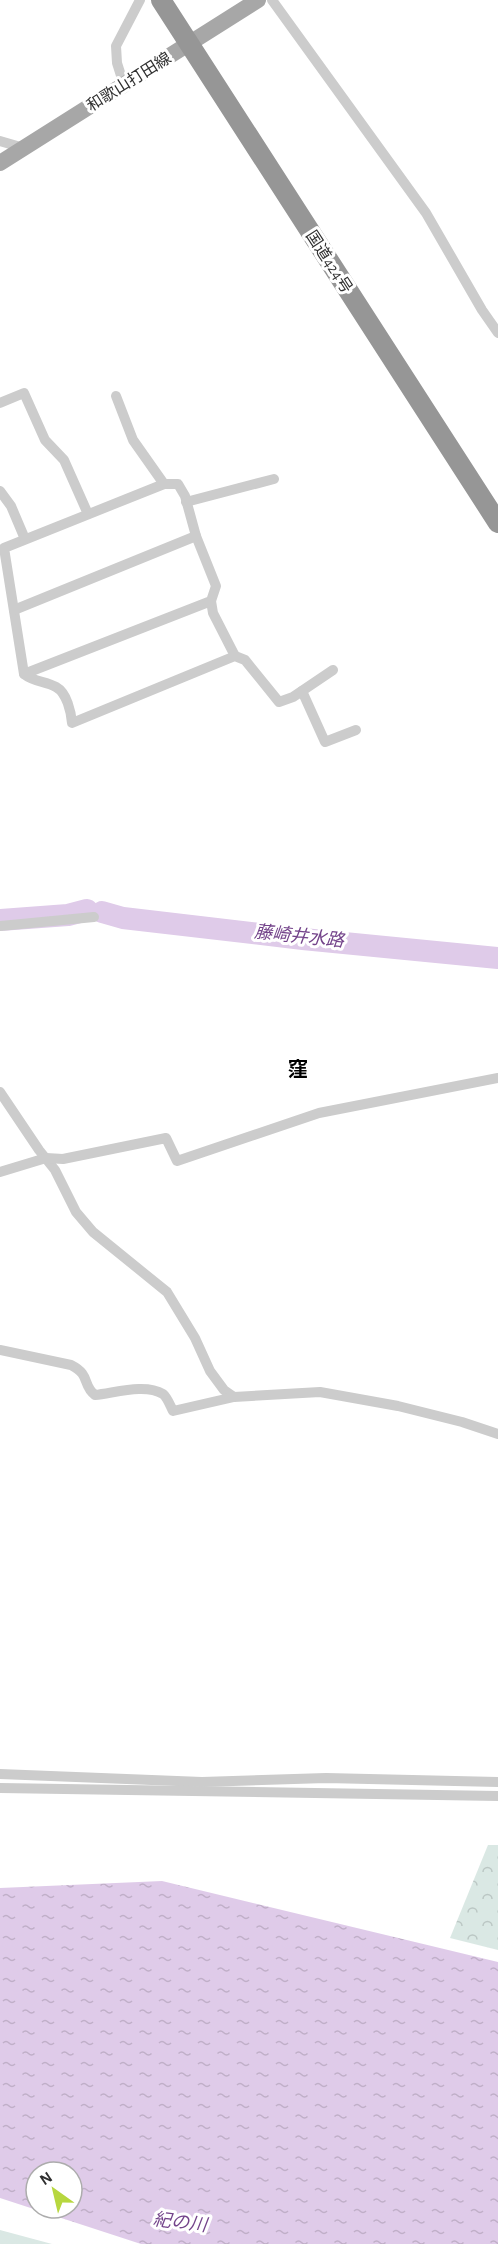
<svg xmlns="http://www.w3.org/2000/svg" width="498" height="2244" font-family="'Alegreya Sans','Noto Sans JP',sans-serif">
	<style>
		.grass { fill: #dae8e4 }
		.forest { fill: url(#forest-crowns) }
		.water { fill: url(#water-ripples); fill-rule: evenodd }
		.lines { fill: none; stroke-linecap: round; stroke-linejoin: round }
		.river { stroke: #dfcbe9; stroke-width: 22 }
		.street { stroke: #ccc; stroke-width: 10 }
		.primary { stroke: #a7a7a7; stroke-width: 16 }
		.highway { stroke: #969696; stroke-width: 20 }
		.labels { text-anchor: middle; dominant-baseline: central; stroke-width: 6; stroke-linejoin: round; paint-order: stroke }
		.street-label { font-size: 16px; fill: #2f2f2f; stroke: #fff }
		.water-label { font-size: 18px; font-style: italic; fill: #73438a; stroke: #fff }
		.quarter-label { font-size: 20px; font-weight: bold; fill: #000; stroke: #fff }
	</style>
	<defs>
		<pattern id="forest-crowns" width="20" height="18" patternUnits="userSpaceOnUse" patternTransform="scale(1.5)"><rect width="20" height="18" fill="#dae8e4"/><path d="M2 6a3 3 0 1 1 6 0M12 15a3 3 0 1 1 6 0" fill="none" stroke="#bbc7c4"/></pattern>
		<pattern id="water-ripples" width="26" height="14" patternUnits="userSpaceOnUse" patternTransform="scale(1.5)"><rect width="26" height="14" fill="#dfcbe9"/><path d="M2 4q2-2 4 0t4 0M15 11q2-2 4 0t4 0" fill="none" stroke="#c0afc8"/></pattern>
	</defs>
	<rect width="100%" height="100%" fill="#fff"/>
	<path class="grass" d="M 0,2230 L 52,2244 L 0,2244 Z"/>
	<path class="forest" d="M 488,1845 L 498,1845 L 498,1950 L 450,1938 Z"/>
	<path class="water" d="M 162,1881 L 498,1962 L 498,2244 L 141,2244 L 0,2198 L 0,1888 ZM 36,2172 L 72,2172 L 72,2208 L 36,2208 Z"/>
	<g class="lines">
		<g class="river">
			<path d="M 102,912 L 123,918 L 303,939 L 498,958"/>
			<path d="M 0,920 L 68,915 L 87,910"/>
		</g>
		<g class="street">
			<path d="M 272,0 L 426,213 L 482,310 L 498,333"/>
			<path d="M 124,85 L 117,63 L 116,46 L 140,0"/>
			<path d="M 0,141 L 24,148"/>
			<path d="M 116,396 L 133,440 L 164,484"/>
			<path d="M 0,403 L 24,393 L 45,440 L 64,460 L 88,514"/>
			<path d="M 164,484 L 178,484 L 185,496 L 196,536 L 216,586 L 211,601 L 24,674 L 4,548 Z"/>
			<path d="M 0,491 L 11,506 L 25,539"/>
			<path d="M 186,502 L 274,479"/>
			<path d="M 211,601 L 213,613 L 235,656"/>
			<path d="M 14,610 L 196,536"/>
			<path d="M 24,674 C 34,682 45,681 56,687 C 67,693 71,712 72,723 L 235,656 L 245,660 L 279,702 L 293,697 L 333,670"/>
			<path d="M 302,691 L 325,742 L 356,730"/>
			<path d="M 0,926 L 94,917"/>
			<path d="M 0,1092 L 39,1150 L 55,1170 L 76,1212 L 93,1232 L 167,1292 L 195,1338 L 210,1371 L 224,1390 L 234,1397"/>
			<path d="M 0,1172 L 46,1158 L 63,1159 L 166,1138 L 177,1161 L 319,1113 L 498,1078"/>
			<path d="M 0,1350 L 71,1365 C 91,1375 82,1385 95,1395 C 115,1393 145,1383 163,1394 C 167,1397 170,1405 173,1411 L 234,1397 L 320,1392 L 398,1406 L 462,1422 L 498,1434"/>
			<path d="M 0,1774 L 202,1782 L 326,1778 L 498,1782"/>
			<path d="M 0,1788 L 498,1796"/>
		</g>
		<path class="primary" d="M 0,163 L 258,0"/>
		<path class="highway" d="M 161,0 L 498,523"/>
	</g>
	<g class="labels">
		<g class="street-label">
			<text transform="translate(129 82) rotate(-32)">和歌山打田線</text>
			<text transform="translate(329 262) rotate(57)">国道424号</text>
		</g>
		<g class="water-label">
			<text transform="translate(299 937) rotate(6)">藤崎井水路</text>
			<text transform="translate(180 2223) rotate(7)">紀の川</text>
		</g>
		<g class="quarter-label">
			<text x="298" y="1070">窪</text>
		</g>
	</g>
	<g transform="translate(54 2190) rotate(326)"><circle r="28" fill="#ffffff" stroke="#acacac" stroke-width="1.5"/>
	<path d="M0-4.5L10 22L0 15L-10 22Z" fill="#b7d73f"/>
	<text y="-9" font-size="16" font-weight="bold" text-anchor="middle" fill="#2f2f2f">N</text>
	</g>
</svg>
